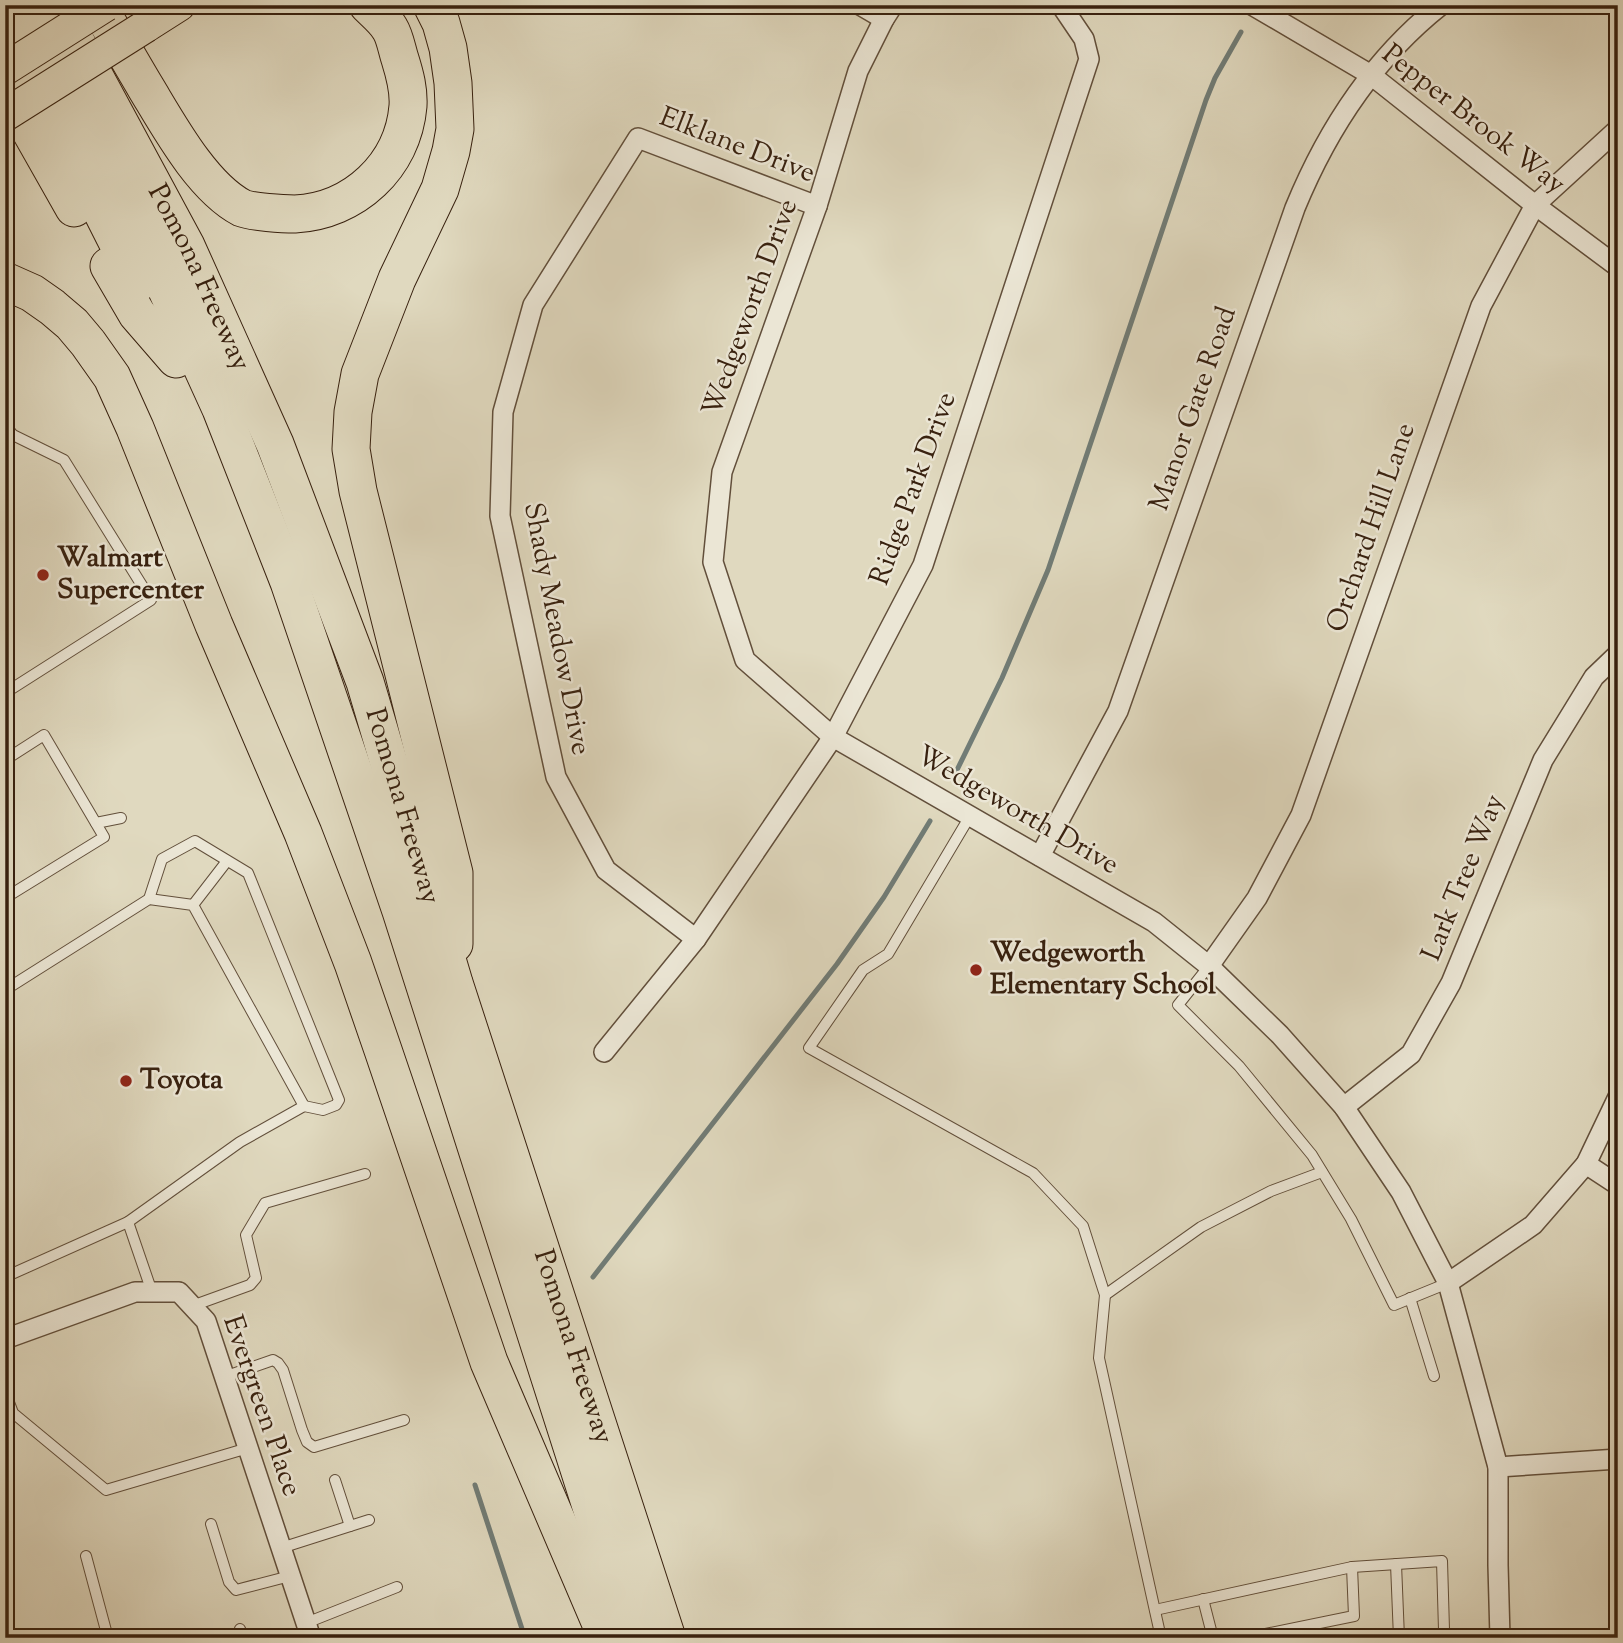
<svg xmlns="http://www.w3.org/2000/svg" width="1623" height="1643" font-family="'Sorts Mill Goudy',serif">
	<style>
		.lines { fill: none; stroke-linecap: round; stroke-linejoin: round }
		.stream { stroke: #717c76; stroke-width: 5 }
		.lane-casing { stroke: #624f3b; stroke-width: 12 }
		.street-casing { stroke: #624f3b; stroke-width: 22 }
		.primary-casing { stroke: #38210f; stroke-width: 34 }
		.highway-casing { stroke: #38210f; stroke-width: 39 }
		.lane { stroke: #ebe6d5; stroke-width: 10 }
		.street { stroke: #ebe6d5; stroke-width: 19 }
		.primary { stroke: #e0d9bf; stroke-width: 32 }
		.highway { stroke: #e0d9bf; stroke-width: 37 }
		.primary-bridge-casing { stroke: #38210f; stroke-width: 34; stroke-linecap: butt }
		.primary-bridge { stroke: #e0d9bf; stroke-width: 32 }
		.poi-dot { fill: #8f2418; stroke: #ebe6d5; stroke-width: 2.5 }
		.labels { text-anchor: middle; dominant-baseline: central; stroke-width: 5; stroke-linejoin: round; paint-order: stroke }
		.street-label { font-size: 28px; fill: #38210f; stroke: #ebe6d5 }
		.poi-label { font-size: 28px; font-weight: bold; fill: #38210f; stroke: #ebe6d5; text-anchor: start }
	</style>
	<rect width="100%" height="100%" fill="#e0d9bf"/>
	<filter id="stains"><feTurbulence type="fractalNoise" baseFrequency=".00286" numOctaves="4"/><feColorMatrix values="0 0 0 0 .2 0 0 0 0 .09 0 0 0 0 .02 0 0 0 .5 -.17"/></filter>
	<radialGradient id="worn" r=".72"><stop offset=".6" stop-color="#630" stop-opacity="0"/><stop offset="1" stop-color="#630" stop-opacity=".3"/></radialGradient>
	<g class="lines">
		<g class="stream">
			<path d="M 956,772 L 1002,678 L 1048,570 L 1206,100 L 1215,78 L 1241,32"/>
			<path d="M 593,1277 L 837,964 L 884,897 L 930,821"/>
			<path d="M 475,1485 L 525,1638"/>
		</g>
		<g class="lane-casing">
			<g id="lane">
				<path d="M 5,425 L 13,435 L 64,460 L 151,600 L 5,693"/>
				<path d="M 5,760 L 44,735 L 104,837 L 5,898"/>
				<path d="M 970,816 L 888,954 L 863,970 L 809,1048 L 1033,1173 L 1083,1226 L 1105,1295 L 1099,1358 L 1161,1638"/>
				<path d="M 96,823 L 121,818"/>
				<path d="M 149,899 L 162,859 L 195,841 L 248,873 L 339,1100 L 336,1105 L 323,1110 L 304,1106"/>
				<path d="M 193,905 L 227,861"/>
				<path d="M 1209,966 L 1178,1005 L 1239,1066 L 1312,1155 L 1351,1219 L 1394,1305 L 1448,1283"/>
				<path d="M 5,990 L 149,899 L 193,905 L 304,1106 L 240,1142 L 128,1222 L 152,1292"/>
				<path d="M 5,1277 L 128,1222"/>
				<path d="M 1105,1295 L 1201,1227 L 1271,1191 L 1322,1172"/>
				<path d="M 1410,1298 L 1434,1376"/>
				<path d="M 192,1306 L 250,1285 L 256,1278 L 246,1235 L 265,1203 L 365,1174"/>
				<path d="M 224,1377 L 273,1360 L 278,1363 L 283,1370 L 302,1430 L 307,1442 L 314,1447 L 404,1420"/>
				<path d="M 5,1392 L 13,1413 L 106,1490 L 248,1448"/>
				<path d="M 335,1480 L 350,1526"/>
				<path d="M 211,1524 L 229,1582 L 236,1590 L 290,1576"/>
				<path d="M 281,1548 L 369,1520"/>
				<path d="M 86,1556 L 108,1638"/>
				<path d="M 1396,1564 L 1399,1638"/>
				<path d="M 1203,1599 L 1213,1638"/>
				<path d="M 1155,1610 L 1352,1567 L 1442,1561 L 1444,1630"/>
				<path d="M 306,1623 L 397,1587"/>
				<path d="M 240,1629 L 243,1638"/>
				<path d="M 1246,1638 L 1354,1616 L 1352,1567"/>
			</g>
		</g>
		<g class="street-casing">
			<g id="street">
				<path d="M 860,5 L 884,19"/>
				<path d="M 893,5 L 884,19 L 858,71 L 817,206 L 722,472 L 713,562 L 745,660 L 833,737 L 1154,922 L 1209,966 L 1280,1035 L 1344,1107 L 1401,1192 L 1448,1283 L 1498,1467 L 1498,1565 L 1500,1638"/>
				<path d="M 1252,5 L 1371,75 L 1535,205 L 1618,267"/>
				<path d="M 1040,856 L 1118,711 L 1295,208 C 1327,130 1374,58 1441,5"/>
				<path d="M 696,939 L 606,870 L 556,777 L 500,516 L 503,412 L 533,305 L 638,138 L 817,206"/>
				<path d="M 1209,966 L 1257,898 L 1301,815 L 1481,306 L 1535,205 L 1618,129"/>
				<path d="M 604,1052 L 696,939 L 833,737 L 923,565 L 1089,59 L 1084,39 L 1061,5"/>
				<path d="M 1344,1107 L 1411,1054 L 1451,983 L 1543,760 L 1594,677 L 1618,654"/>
				<path d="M 1586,1164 L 1618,1185"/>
				<path d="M 1448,1283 L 1533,1225 L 1586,1164 L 1618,1097"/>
				<path d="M 5,1339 L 135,1292 L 179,1292 L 206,1321 L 311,1638"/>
				<path d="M 1498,1467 L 1618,1459"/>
			</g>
		</g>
		<g class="primary-casing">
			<path id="primary" d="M 146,26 L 179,5"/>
		</g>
		<g class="highway-casing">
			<g id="highway">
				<path d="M 26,5 L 115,176 L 221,409 L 289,582 L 401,911 L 633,1638"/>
				<path id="s1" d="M 56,5 L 186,246 L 275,444 L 365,682 L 454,983 L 667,1638"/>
				<path d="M 97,5 C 114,33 130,61 146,88 C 169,126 202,187 242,208 C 252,212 283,214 295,214 C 354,211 403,166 408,106 C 409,90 405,75 400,59 C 397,50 395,37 390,29 C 385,20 375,12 368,5"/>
				<path d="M 432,5 L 441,23 L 448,48 L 453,83 L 455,129 L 451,151 L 440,189 L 397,279 L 360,374 L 353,412 L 351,449 L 358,491 L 454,873 L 454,944"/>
				<path d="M 8,25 L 138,283"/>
				<path d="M 5,86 L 74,208"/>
				<path d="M 109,266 L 137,314 L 176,359"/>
				<path d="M 5,281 L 32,293 L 52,307 L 72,324 L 88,343 L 112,377 L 135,428 L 214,625 L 303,833 L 353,963 L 383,1050 L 489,1362 L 607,1638"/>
			</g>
		</g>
		<use href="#lane" class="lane"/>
		<use href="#street" class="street"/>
		<use href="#primary" class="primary"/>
		<use href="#highway" class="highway"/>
		<g class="primary-bridge-casing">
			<g id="primary-bridge">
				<path d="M 5,69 L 106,5"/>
				<path d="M 5,115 L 146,26"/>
			</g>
		</g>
		<use href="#primary-bridge" class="primary-bridge"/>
	</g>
	<g class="poi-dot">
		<circle cx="43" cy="575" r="7"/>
		<circle cx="976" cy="970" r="7"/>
		<circle cx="126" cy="1081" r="7"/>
	</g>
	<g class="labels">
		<g class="street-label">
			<text transform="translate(1473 120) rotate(38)">Pepper Brook Way</text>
			<text transform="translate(737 146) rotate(21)">Elklane Drive</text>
			<text stroke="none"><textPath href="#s1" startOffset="308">Pomona Freeway</textPath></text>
			<text transform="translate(751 308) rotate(-70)">Wedgeworth Drive</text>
			<text transform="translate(1194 409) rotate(-71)">Manor Gate Road</text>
			<text transform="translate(914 489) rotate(-70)">Ridge Park Drive</text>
			<text transform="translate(1372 528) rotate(-71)">Orchard Hill Lane</text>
			<text transform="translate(556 629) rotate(79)">Shady Meadow Drive</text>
			<text stroke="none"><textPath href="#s1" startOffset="875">Pomona Freeway</textPath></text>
			<text transform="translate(1017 811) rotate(30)">Wedgeworth Drive</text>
			<text transform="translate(1464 878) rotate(-68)">Lark Tree Way</text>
			<text stroke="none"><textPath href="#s1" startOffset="1442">Pomona Freeway</textPath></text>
			<text transform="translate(261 1406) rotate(71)">Evergreen Place</text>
		</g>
		<g class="poi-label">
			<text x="57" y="559">Walmart<tspan x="57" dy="32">Supercenter</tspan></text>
			<text x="990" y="954">Wedgeworth<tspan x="990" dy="32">Elementary School</tspan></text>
			<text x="140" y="1081">Toyota</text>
		</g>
	</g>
	<rect width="1623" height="1643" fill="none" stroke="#e0d9bf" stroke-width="28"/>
	<rect x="7" y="7" width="1609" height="1629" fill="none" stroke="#38210f" stroke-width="3.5"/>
	<rect x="14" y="14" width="1595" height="1615" fill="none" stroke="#38210f" stroke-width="2"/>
	<rect width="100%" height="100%" filter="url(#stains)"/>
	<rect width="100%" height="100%" fill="url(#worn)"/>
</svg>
